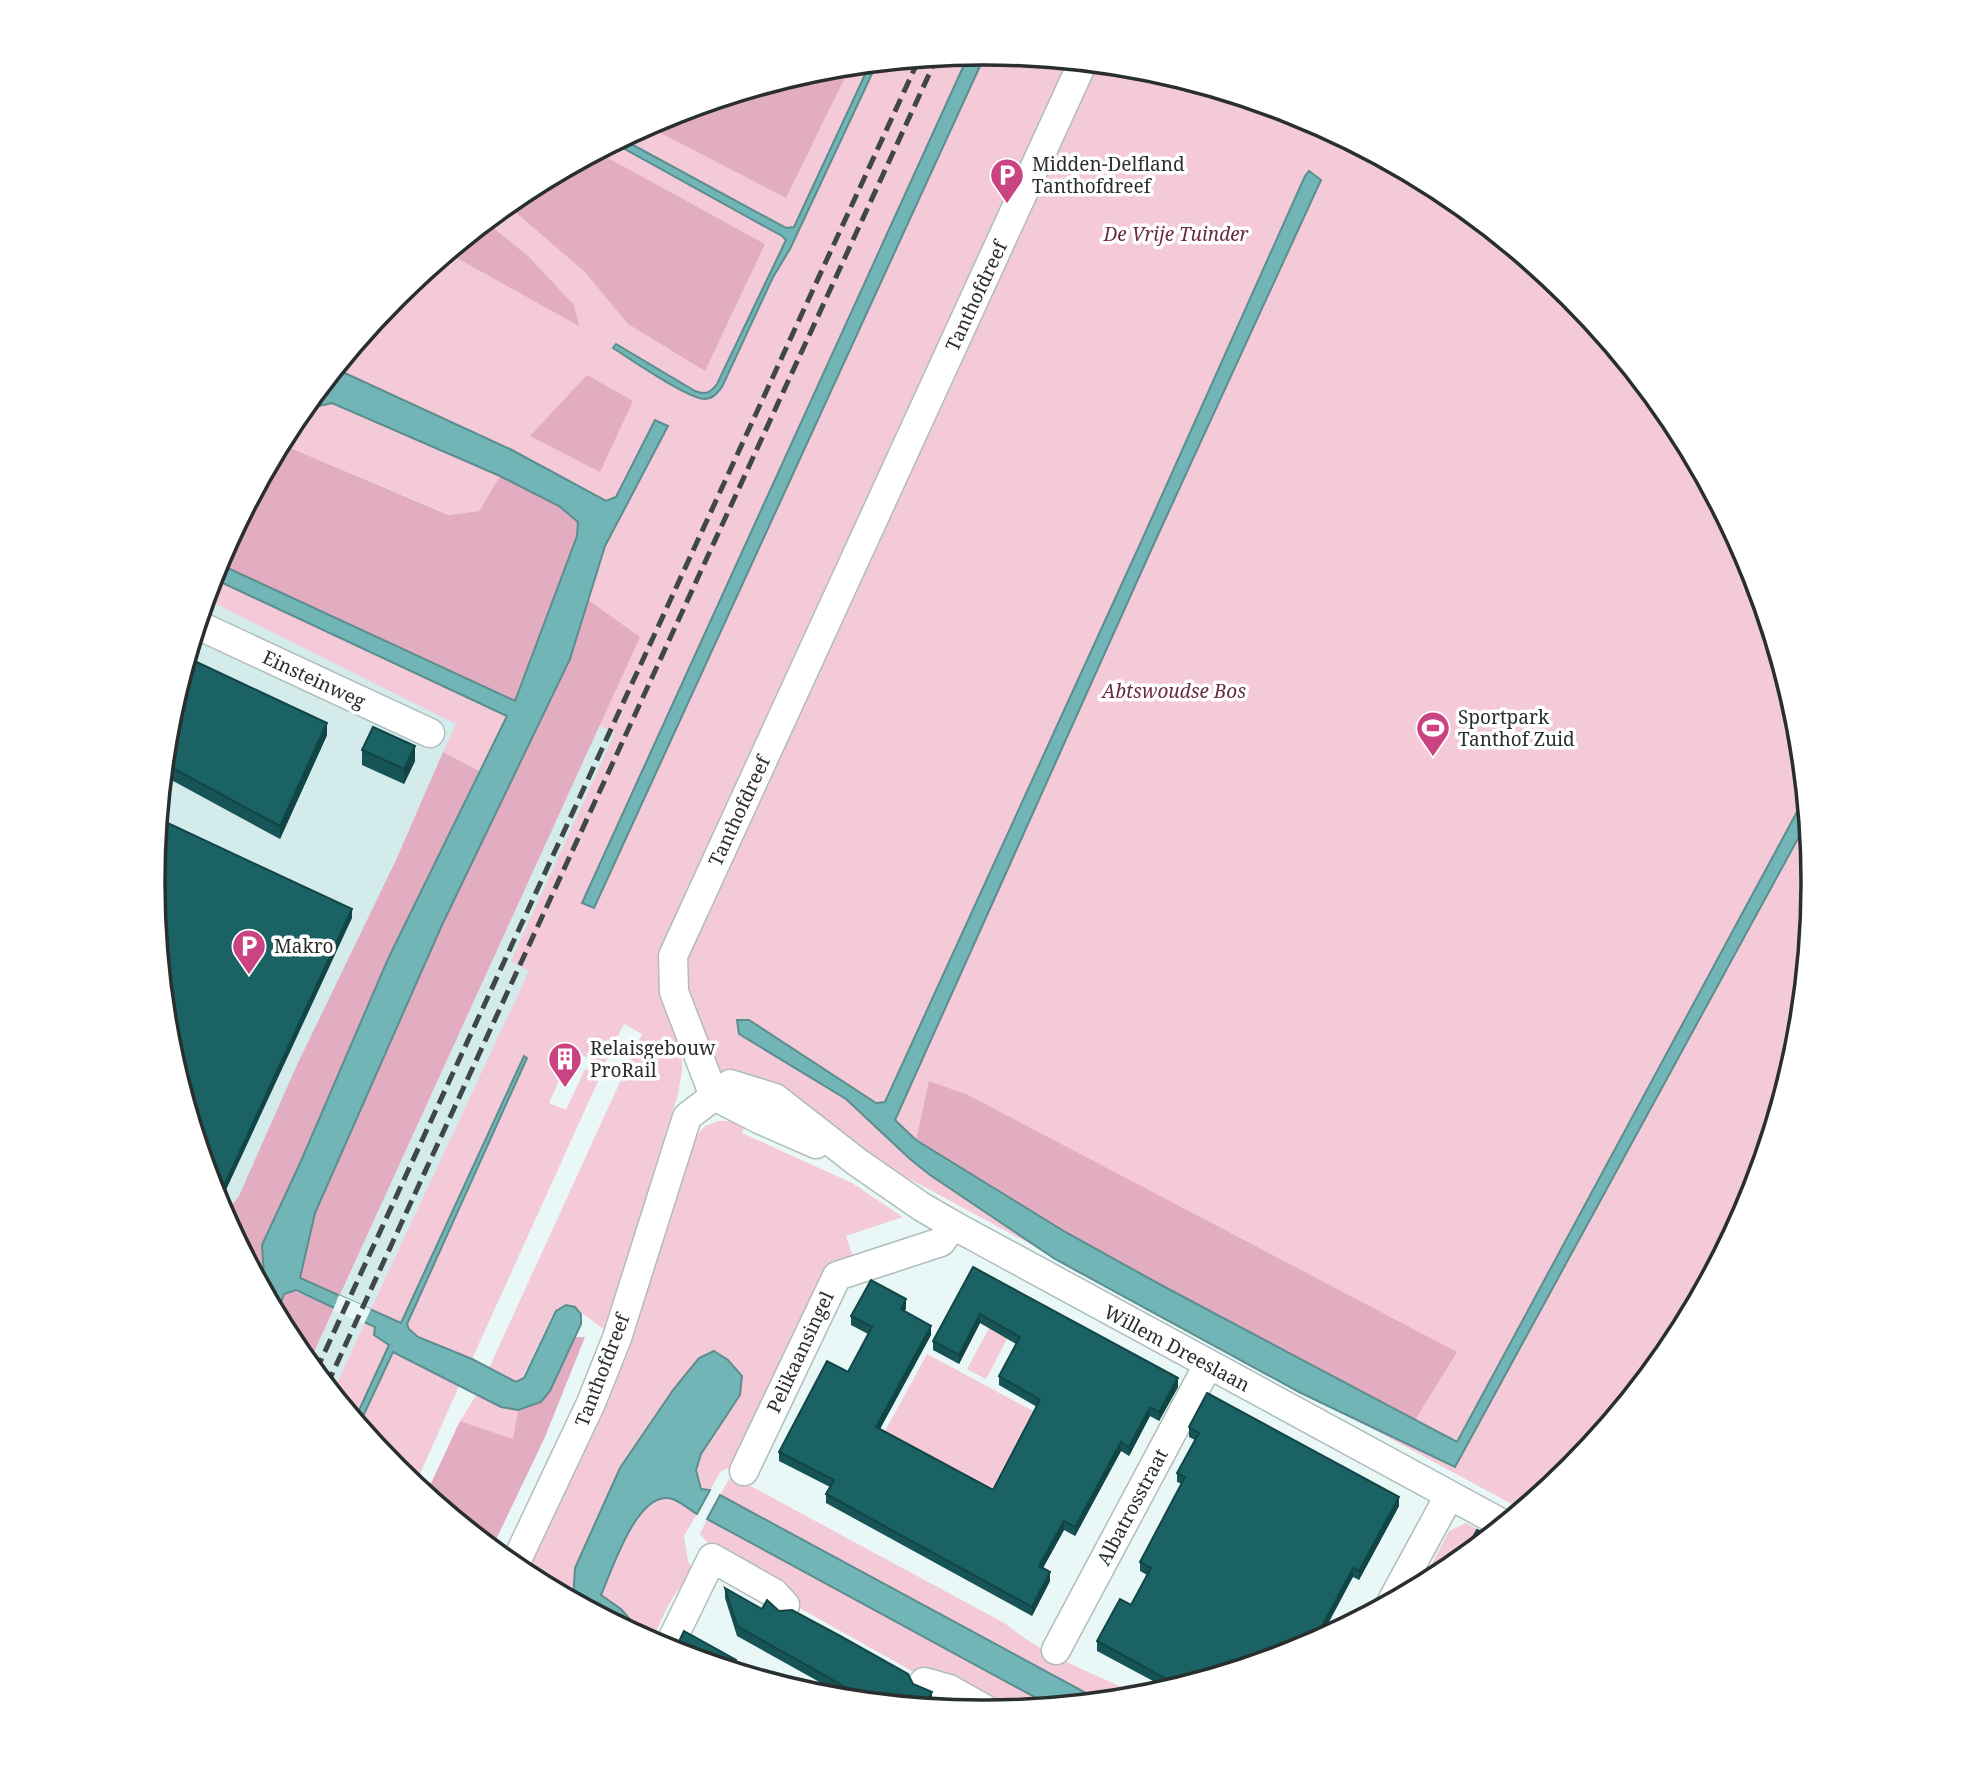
<svg xmlns="http://www.w3.org/2000/svg" width="1966" height="1765" font-family="'Noto Serif',serif">
	<style>
		.built { fill: #d4ebec }
		.green { fill: #f4cad8 }
		.forest { fill: #e3adc1 }
		.water { fill: #72b5b6; stroke: #5c8d8e; stroke-width: 2 }
		.pier { fill: #e9f7f7 }
		.lines { fill: none; stroke-linecap: round; stroke-linejoin: round }
		.minor-casing { stroke: #b0bdbd; stroke-width: 31 }
		.minor { stroke: #fff; stroke-width: 28 }
		.rail { stroke: #404747; stroke-width: 5; stroke-dasharray: 14 7; stroke-linecap: butt }
		.wall { fill: #165456 }
		.shaded-wall { fill: #124546 }
		.building { fill: #1a6264; stroke: #124546; stroke-width: 2 }
		.labels { text-anchor: middle; dominant-baseline: central; stroke-width: 7; stroke-linejoin: round; paint-order: stroke }
		.poi-label { font-size: 19px; fill: #292f2f; stroke: #fff; text-anchor: start }
		.park-label { font-size: 19px; font-style: italic; fill: #6a2945; stroke: #fff }
		.street-label { font-size: 19px; fill: #292f2f; stroke: #fff }
		.rim { fill: none; stroke: #292f2f; stroke-width: 3.5 }
	</style>
	<rect width="100%" height="100%" fill="#e9f7f7"/>
	<g class="built">
		<path d="M 903,60 L 536,957 L 333,1392 L 309,1363 Z"/>
		<path d="M 215,568 L 507,716 L 388,959 L 261,1283 L 216,1200 L 169,1044 L 153,882 L 169,720 Z"/>
	</g>
	<g class="green">
		<path d="M 983,53 L 1145,69 L 1301,116 L 1444,193 L 1570,296 L 1673,422 L 1750,565 L 1797,721 L 1813,883 L 1797,1045 L 1750,1200 L 1673,1344 L 1570,1470 L 1521,1509 L 682,1056 L 682,1071 L 678,1094 L 605,1330 L 571,1305 L 552,1316 L 520,1382 L 516,1382 L 489,1368 L 642,1034 L 624,1024 L 604,1065 L 573,1051 L 568,1059 L 554,1054 L 568,1061 L 549,1103 L 566,1110 L 585,1069 L 598,1075 L 599,1074 L 599,1079 L 472,1359 C 456,1352 413,1340 407,1324 L 527,1059 L 523,1057 L 401,1323 L 370,1311 L 529,971 L 511,961 L 615,733 L 550,703 L 570,659 L 605,546 L 668,427 L 654,421 L 616,497 L 606,501 L 510,449 L 336,369 L 396,295 L 522,192 L 666,116 L 821,68 Z"/>
		<path d="M 324,403 L 332,403 L 500,476 L 479,511 L 450,515 L 281,444 C 295,417 295,412 324,403 Z"/>
		<path d="M 212,578 L 507,716 L 479,771 L 443,752 L 456,724 L 206,599 Z"/>
		<path d="M 719,1121 L 732,1121 L 744,1126 L 742,1133 L 852,1183 L 903,1217 L 846,1236 L 853,1257 L 742,1463 L 721,1471 L 710,1490 L 700,1490 L 701,1486 L 696,1470 L 701,1454 L 740,1395 L 742,1376 L 728,1360 L 699,1358 L 664,1402 L 620,1468 L 575,1568 L 573,1600 L 526,1575 L 628,1353 L 695,1137 L 705,1126 Z"/>
		<path d="M 1010,1289 L 1028,1299 L 986,1379 L 967,1369 Z"/>
		<path d="M 365,1322 L 375,1327 L 374,1335 L 389,1345 L 355,1419 L 333,1392 Z"/>
		<path d="M 392,1352 L 460,1384 L 415,1485 L 396,1469 L 359,1425 Z"/>
		<path d="M 927,1354 L 1033,1411 L 991,1491 L 884,1433 Z"/>
		<path d="M 477,1394 L 501,1407 L 518,1410 L 514,1440 L 460,1421 Z"/>
		<path d="M 734,1477 L 1006,1624 C 1046,1658 1096,1673 1141,1697 L 1101,1701 L 720,1495 L 729,1479 Z"/>
		<path d="M 664,1498 L 672,1498 L 697,1514 L 684,1536 L 688,1561 L 696,1575 C 672,1587 663,1619 651,1642 L 633,1632 L 634,1625 L 621,1609 L 601,1596 C 615,1562 628,1512 664,1498 Z"/>
		<path d="M 707,1519 L 1051,1706 L 1010,1710 L 947,1675 L 928,1680 L 787,1601 L 716,1552 L 700,1534 Z"/>
		<path d="M 1466,1523 L 1489,1535 L 1444,1573 L 1421,1585 L 1449,1531 Z"/>
	</g>
	<g class="forest">
		<path d="M 843,66 L 849,69 L 786,198 L 647,126 L 666,116 L 821,68 Z"/>
		<path d="M 597,152 L 765,244 L 705,371 L 628,324 L 585,272 L 507,205 L 522,192 Z"/>
		<path d="M 486,222 L 528,256 L 574,305 L 579,326 L 448,253 Z"/>
		<path d="M 587,375 L 633,401 L 600,472 L 530,436 Z"/>
		<path d="M 281,444 L 449,515 L 479,511 L 500,476 L 559,506 L 578,522 L 577,536 L 515,701 L 217,563 Z"/>
		<path d="M 588,600 L 640,637 L 339,1297 L 300,1279 L 315,1213 L 442,925 L 570,659 Z"/>
		<path d="M 443,752 L 479,771 L 388,959 L 301,1161 L 262,1245 L 264,1277 L 261,1283 L 224,1215 L 239,1196 L 296,1067 L 396,860 Z"/>
		<path d="M 929,1081 L 968,1095 L 1457,1352 L 1415,1420 L 1163,1286 L 1067,1233 L 916,1140 Z"/>
		<path d="M 292,1290 L 334,1308 L 309,1363 L 293,1343 L 277,1313 L 284,1294 Z"/>
		<path d="M 574,1337 L 585,1337 L 545,1437 L 492,1548 L 458,1517 L 426,1494 L 460,1421 L 513,1439 L 518,1410 C 551,1405 562,1363 574,1337 Z"/>
	</g>
	<g class="water">
		<path d="M 986,53 L 594,908 L 582,903 L 969,54 Z"/>
		<path d="M 877,63 L 790,249 L 773,277 L 722,387 C 717,393 713,399 705,399 C 688,399 630,359 613,348 L 616,344 L 695,391 C 706,395 710,393 717,384 L 786,240 L 782,236 L 614,143 L 622,139 L 786,228 L 794,227 L 870,64 Z"/>
		<path d="M 1309,171 L 1321,180 L 1152,548 L 895,1120 L 916,1140 L 1067,1233 L 1163,1286 L 1457,1442 L 1805,797 L 1807,822 L 1455,1467 L 1299,1392 L 1055,1259 L 930,1175 L 910,1159 L 846,1099 L 739,1034 L 737,1020 L 749,1020 L 876,1103 L 885,1102 L 1141,542 L 1305,176 Z"/>
		<path d="M 336,369 L 510,449 L 606,501 L 616,497 L 655,420 L 668,426 L 605,546 L 570,659 L 442,925 L 315,1213 L 300,1278 L 401,1323 L 524,1056 L 527,1058 L 407,1324 L 409,1329 L 418,1337 L 472,1359 L 516,1382 L 524,1378 L 556,1311 L 566,1305 L 575,1307 L 581,1314 L 581,1324 L 550,1391 L 541,1402 L 518,1410 L 501,1407 L 393,1352 L 359,1425 L 355,1419 L 389,1345 L 374,1335 L 375,1327 L 296,1290 L 284,1294 L 277,1313 L 261,1283 L 264,1277 L 262,1245 L 301,1161 L 388,959 L 507,716 L 212,578 L 217,563 L 515,701 L 577,536 L 578,522 L 559,506 L 500,476 L 332,403 L 302,410 Z"/>
		<path d="M 714,1351 L 728,1360 L 742,1376 L 740,1395 L 701,1454 L 696,1470 L 701,1489 L 710,1490 L 697,1514 C 688,1509 677,1498 667,1498 C 635,1497 612,1570 601,1595 L 621,1609 L 635,1625 L 633,1632 L 573,1600 L 575,1568 L 620,1468 L 673,1390 L 699,1358 Z"/>
		<path d="M 720,1495 L 1101,1701 L 1051,1706 L 707,1519 Z"/>
	</g>
	<path class="pier" d="M 339,1295 L 371,1309 L 364,1324 L 333,1310 Z"/>
	<g class="lines">
		<g class="minor-casing">
			<g id="minor">
				<path d="M 198,625 L 430,733"/>
				<path d="M 714,1096 L 674,992 L 673,956 L 1083,62"/>
				<path d="M 714,1096 L 761,1120 L 816,1144"/>
				<path d="M 744,1471 L 837,1276 L 941,1242 L 953,1225"/>
				<path d="M 514,1566 L 591,1403 L 617,1338 L 687,1117 L 730,1084 L 775,1098 L 857,1162 L 922,1207 L 953,1225 L 1503,1524"/>
				<path d="M 1392,1601 L 1449,1496"/>
				<path d="M 667,1650 L 712,1558 L 774,1593 L 785,1605"/>
				<path d="M 1056,1650 L 1208,1365"/>
				<path d="M 924,1682 L 949,1689 L 990,1712"/>
			</g>
		</g>
		<use href="#minor" class="minor"/>
		<g class="rail">
			<path d="M 316,1371 L 919,59"/>
			<path d="M 327,1385 L 937,57"/>
		</g>
	</g>
	<g class="wall">
		<path d="M 169,720 L 327,735 L 280,839 L 164,776 Z"/>
		<path d="M 362,750 L 415,761 L 404,784 L 362,765 Z"/>
		<path d="M 973,1267 L 1178,1387 L 1159,1421 L 1150,1416 L 1129,1456 L 1121,1451 L 1075,1536 L 1064,1530 L 1043,1568 L 1050,1581 L 1032,1616 L 826,1503 L 826,1494 L 830,1487 L 779,1461 L 779,1452 L 848,1372 L 868,1334 L 851,1325 L 851,1316 L 906,1308 L 905,1311 L 931,1335 L 880,1429 L 993,1490 L 1037,1407 L 999,1385 L 999,1376 L 1016,1344 L 980,1323 L 959,1364 L 933,1350 L 933,1341 Z"/>
		<path d="M 1189,1427 L 1399,1506 L 1359,1580 L 1353,1577 L 1300,1649 L 1168,1689 L 1097,1651 L 1097,1641 L 1131,1605 L 1147,1575 L 1140,1571 L 1140,1562 L 1182,1484 L 1177,1482 L 1177,1473 L 1195,1440 L 1189,1437 Z"/>
		<path d="M 725,1588 L 762,1609 L 779,1611 L 913,1684 L 932,1701 L 931,1703 L 941,1708 L 850,1699 L 737,1636 L 725,1598 Z"/>
	</g>
	<g class="shaded-wall">
		<path d="M 327,723 L 327,735 L 280,839 L 280,826 Z"/>
		<path d="M 415,746 L 415,761 L 404,784 L 404,769 Z"/>
		<path d="M 352,909 L 352,918 L 219,1205 L 217,1201 Z"/>
		<path d="M 906,1299 L 906,1308 L 901,1318 L 901,1309 Z"/>
		<path d="M 980,1314 L 980,1323 L 959,1364 L 959,1355 Z"/>
		<path d="M 931,1326 L 931,1335 L 876,1436 L 876,1427 Z"/>
		<path d="M 1178,1378 L 1178,1387 L 1159,1421 L 1159,1412 Z"/>
		<path d="M 1150,1407 L 1150,1416 L 1129,1456 L 1129,1447 Z"/>
		<path d="M 1121,1442 L 1121,1451 L 1075,1536 L 1075,1527 Z"/>
		<path d="M 1399,1497 L 1399,1506 L 1359,1580 L 1359,1571 Z"/>
		<path d="M 1064,1521 L 1064,1530 L 1039,1575 L 1039,1566 Z"/>
		<path d="M 1353,1568 L 1353,1577 L 1320,1639 L 1313,1643 Z"/>
		<path d="M 1050,1572 L 1050,1581 L 1032,1616 L 1032,1607 Z"/>
		<path d="M 736,1660 L 736,1671 L 732,1669 Z"/>
		<path d="M 932,1692 L 932,1701 L 929,1707 L 927,1701 Z"/>
	</g>
	<g class="building">
		<path d="M 188,658 L 327,723 L 280,826 L 165,764 L 169,720 Z"/>
		<path d="M 373,727 L 415,746 L 404,769 L 362,750 Z"/>
		<path d="M 159,819 L 352,909 L 217,1201 L 169,1044 L 153,882 Z"/>
		<path d="M 973,1267 L 1178,1378 L 1159,1412 L 1150,1407 L 1129,1447 L 1121,1442 L 1075,1527 L 1064,1521 L 1039,1566 L 1050,1572 L 1032,1607 L 826,1494 L 834,1480 L 779,1452 L 827,1361 L 848,1372 L 872,1327 L 851,1316 L 871,1280 L 906,1299 L 901,1309 L 931,1326 L 876,1427 L 993,1490 L 1040,1400 L 999,1376 L 1020,1337 L 980,1314 L 959,1355 L 933,1341 Z"/>
		<path d="M 1207,1393 L 1399,1497 L 1359,1571 L 1353,1568 L 1313,1643 L 1300,1649 L 1179,1686 L 1097,1641 L 1120,1599 L 1131,1605 L 1151,1568 L 1140,1562 L 1185,1477 L 1177,1473 L 1199,1433 L 1189,1427 Z"/>
		<path d="M 1477,1530 L 1489,1536 L 1460,1560 Z"/>
		<path d="M 725,1588 L 762,1609 L 767,1600 L 779,1611 L 792,1610 L 842,1637 L 908,1674 L 913,1684 L 932,1692 L 927,1701 L 941,1708 L 872,1702 L 737,1626 Z"/>
		<path d="M 684,1631 L 736,1660 L 732,1669 L 674,1652 Z"/>
	</g>
	<defs>
		<g id="parking-pin" transform="scale(1.75)"><path d="M0 17L-7.5 6A9.5 9.5 0 1 1 7.5 6Z" fill="#ca4382" stroke="#fff"/><path d="M-3.5-5.5H1a3.5 3.5 0 0 1 0 7H-1V5.5H-3.5ZM-1-3.4V-.6H.8a1.4 1.4 0 0 0 0-2.8Z" fill="#fff"/></g>
		<g id="stadium-pin" transform="scale(1.75)"><path d="M0 17L-7.5 6A9.5 9.5 0 1 1 7.5 6Z" fill="#ca4382" stroke="#fff"/><path d="M0-5a6.5 5 0 1 0 0 10a6.5 5 0 1 0 0-10ZM-3.5-1.8h7v3.6h-7Z" fill="#fff"/></g>
		<g id="building-pin" transform="scale(1.75)"><path d="M0 17L-7.5 6A9.5 9.5 0 1 1 7.5 6Z" fill="#ca4382" stroke="#fff"/><path d="M-4-6H4V6H1V3H-1V6H-4ZM-2.5-4.3h1.7v1.8h-1.7ZM.8-4.3h1.7v1.8H.8ZM-2.5-1h1.7V.8h-1.7ZM.8-1h1.7V.8H.8Z" fill="#fff"/></g>
	</defs>
	<g fill-rule="evenodd">
		<use href="#parking-pin" x="1007" y="175"/>
		<use href="#stadium-pin" x="1433" y="728"/>
		<use href="#parking-pin" x="249" y="946"/>
		<use href="#building-pin" x="565" y="1059"/>
	</g>
	<g class="labels">
		<g class="poi-label">
			<text x="1032" y="164">Midden-Delfland<tspan x="1032" dy="22">Tanthofdreef</tspan></text>
			<text x="1458" y="717">Sportpark<tspan x="1458" dy="22">Tanthof Zuid</tspan></text>
			<text x="274" y="946">Makro</text>
			<text x="590" y="1048">Relaisgebouw<tspan x="590" dy="22">ProRail</tspan></text>
		</g>
		<g class="park-label">
			<text x="1176" y="234">De Vrije Tuinder</text>
			<text x="1174" y="691">Abtswoudse Bos</text>
		</g>
		<g class="street-label">
			<text transform="translate(976 296) rotate(-65)">Tanthofdreef</text>
			<text transform="translate(314 679) rotate(25)">Einsteinweg</text>
			<text transform="translate(739 811) rotate(-65)">Tanthofdreef</text>
			<text transform="translate(1177 1348) rotate(28)">Willem Dreeslaan</text>
			<text transform="translate(800 1352) rotate(-65)">Pelikaansingel</text>
			<text transform="translate(602 1370) rotate(-69)">Tanthofdreef</text>
			<text transform="translate(1132 1507) rotate(-62)">Albatrosstraat</text>
		</g>
	</g>
	<path d="M0 0H1966V1765H0ZM982 65H984A817 817 0 0 1 1801 882V883A817 817 0 0 1 984 1700H982A817 817 0 0 1 165 883V882A817 817 0 0 1 982 65Z" fill="#fff" fill-rule="evenodd"/>
	<path class="rim" d="M982 65H984A817 817 0 0 1 1801 882V883A817 817 0 0 1 984 1700H982A817 817 0 0 1 165 883V882A817 817 0 0 1 982 65Z"/>
</svg>
